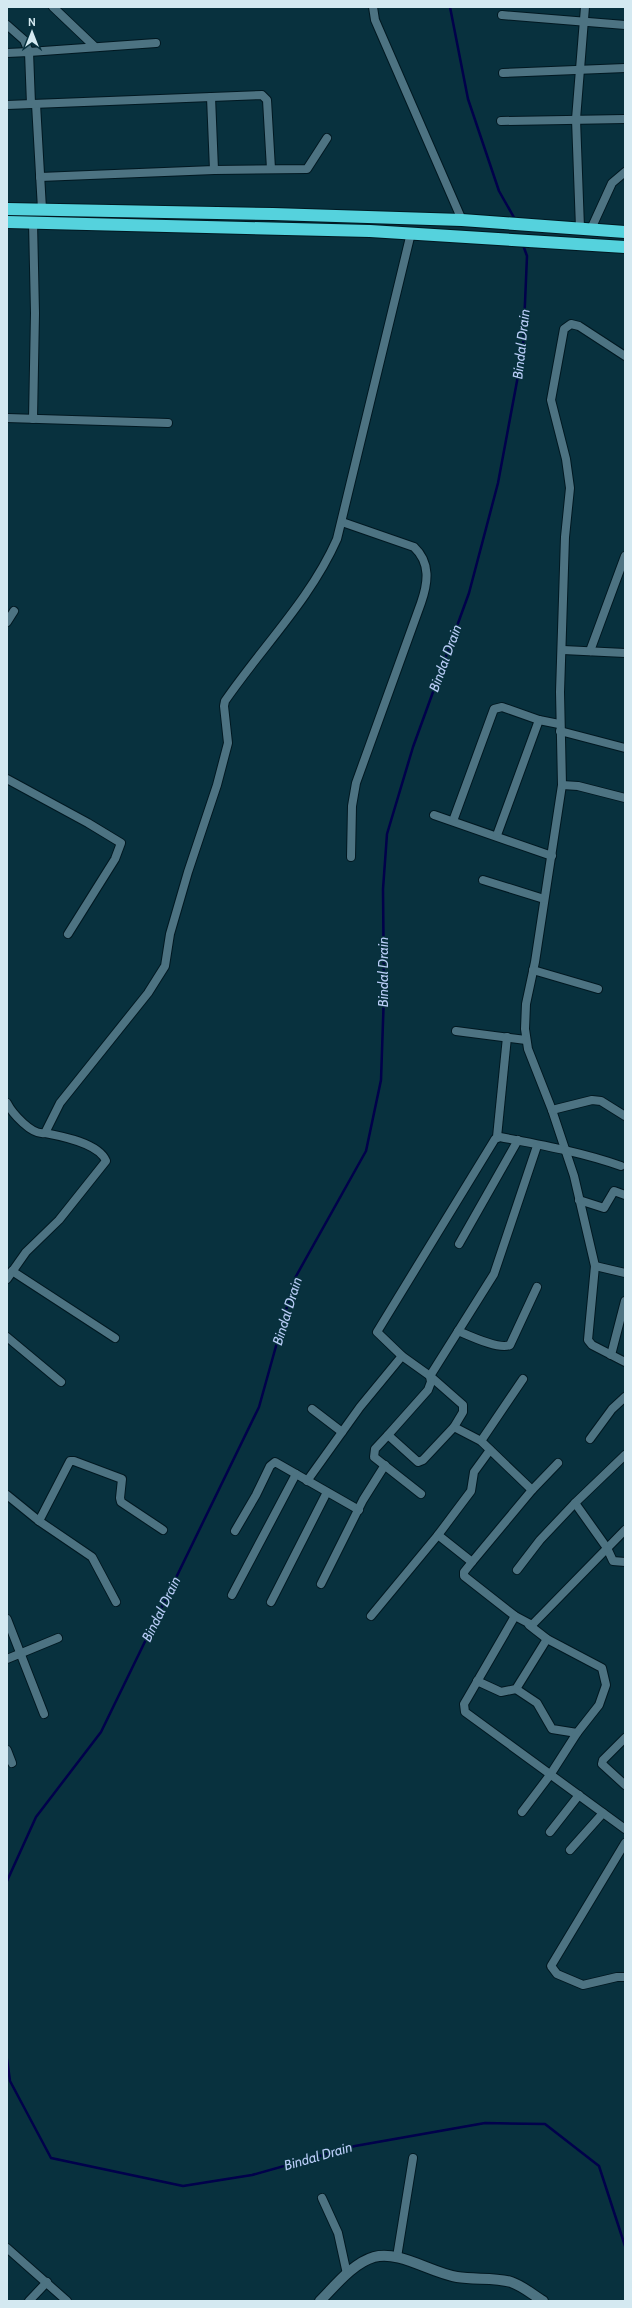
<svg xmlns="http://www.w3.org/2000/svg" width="632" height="2308" font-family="Cabin,sans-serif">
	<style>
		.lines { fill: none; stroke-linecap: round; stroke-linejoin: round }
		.stream { stroke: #01014b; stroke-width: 2.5 }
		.street-casing { stroke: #001821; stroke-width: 10 }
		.secondary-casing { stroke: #001821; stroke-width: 12 }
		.highway-casing { stroke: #001821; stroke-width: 14 }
		.street { stroke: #4d7382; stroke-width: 8 }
		.secondary { stroke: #4d7382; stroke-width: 10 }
		.highway { stroke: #55d2dd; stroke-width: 12 }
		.labels { text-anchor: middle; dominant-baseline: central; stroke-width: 3; stroke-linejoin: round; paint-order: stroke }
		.water-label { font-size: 14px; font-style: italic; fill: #b8ccf6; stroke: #08313e }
	</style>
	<rect width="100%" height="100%" fill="#08313e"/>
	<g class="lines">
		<g class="stream">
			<path d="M 450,7 L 468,99 L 499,191 L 516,221"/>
			<path d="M 7,1881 L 36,1817 L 101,1732 L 259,1407 L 295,1278 L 366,1151 L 381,1080 L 384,993 L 383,889 L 387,834 L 413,747 L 469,593 L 498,483 L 523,349 L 527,256 L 523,245"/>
			<path d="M 7,2059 L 10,2081 L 51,2158 L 183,2186 L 252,2175 L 355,2146 L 485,2123 L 545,2124 L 599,2166 L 625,2246"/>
		</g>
		<g class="street-casing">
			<g id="street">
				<path d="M 53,7 L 94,46"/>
				<path d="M 373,7 L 375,20 L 462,220"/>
				<path d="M 502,15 L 625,25"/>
				<path d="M 7,25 L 24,40 L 29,52 L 156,43"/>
				<path d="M 7,53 L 29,52 L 31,104"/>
				<path d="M 503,73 L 625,68"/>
				<path d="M 36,104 L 42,209"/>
				<path d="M 7,105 L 262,95 L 267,100 L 271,169"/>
				<path d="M 501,121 L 625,119"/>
				<path d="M 214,170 L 307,169 L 327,138"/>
				<path d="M 40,177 L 214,170 L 211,97"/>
				<path d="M 580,228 L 576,119 L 585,7"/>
				<path d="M 591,229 L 612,183 L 625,172"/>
				<path d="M 625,356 L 579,326 L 571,324 L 564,329 L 551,400 L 566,459 L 570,488 L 565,537 L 560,692 L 562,785 L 535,962 L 526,1004 L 525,1029 L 528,1049 L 552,1110 L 574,1176 L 595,1266 L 588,1340 L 592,1345 L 625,1362"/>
				<path d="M 7,418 L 168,423"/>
				<path d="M 33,419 L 35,313 L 33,222"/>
				<path d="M 342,522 L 414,547 C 431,563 428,583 421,603 L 356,783 L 352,806 L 351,857"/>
				<path d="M 7,622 L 14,611"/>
				<path d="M 563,650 L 625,653"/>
				<path d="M 590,651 L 625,556"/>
				<path d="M 560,731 L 625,748"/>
				<path d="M 7,779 L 88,823 L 121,843 L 115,859 L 68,934"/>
				<path d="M 562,785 L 578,786 L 625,798"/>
				<path d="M 434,815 L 552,856"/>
				<path d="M 453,821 L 494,709 L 502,707 L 539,720 L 559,724"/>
				<path d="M 497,835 L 539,720"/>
				<path d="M 483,880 L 544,899"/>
				<path d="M 533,970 L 598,989"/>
				<path d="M 456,1031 L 526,1040"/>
				<path d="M 7,1103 C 12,1113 32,1136 45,1133 L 60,1103 L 148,993 L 165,966 L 170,934 L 188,872 L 217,785 L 228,743 L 224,706 L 225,701 C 262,647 310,600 337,539 L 411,233"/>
				<path d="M 552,1110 L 592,1100 L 601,1101 L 625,1116"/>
				<path d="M 497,1137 L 507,1037"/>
				<path d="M 579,1200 L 604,1208 L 614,1191 L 625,1195"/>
				<path d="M 459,1244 L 518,1140"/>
				<path d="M 595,1266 L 625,1273"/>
				<path d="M 12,1271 L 115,1338"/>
				<path d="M 7,1279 L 26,1252 L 59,1220 L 106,1161 C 99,1143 61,1136 45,1133"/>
				<path d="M 458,1331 C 470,1336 499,1350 510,1345 L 537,1287"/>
				<path d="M 7,1337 L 61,1382"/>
				<path d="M 611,1355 L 625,1301"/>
				<path d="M 312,1409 L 342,1432"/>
				<path d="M 454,1427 L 463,1412 L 463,1405 L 430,1376 L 402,1356 L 377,1332 L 495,1139 L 500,1137 C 541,1145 581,1152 621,1166"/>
				<path d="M 388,1435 L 375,1449 L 374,1457 L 421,1494"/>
				<path d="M 590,1439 L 612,1409 L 625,1397"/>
				<path d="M 481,1441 L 523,1379"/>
				<path d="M 625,1455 L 575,1503 L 607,1548 L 613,1561 L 625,1562"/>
				<path d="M 558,1463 L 532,1490 L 472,1562 L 464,1572 L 464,1576 L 515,1616 L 532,1625 L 625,1530"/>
				<path d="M 307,1481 L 360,1407 L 402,1356"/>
				<path d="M 532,1490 L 481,1441 L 454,1427 L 423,1460 L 418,1462 L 388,1435 L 428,1390 L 431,1382 L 430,1376 L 494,1274 L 537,1146"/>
				<path d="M 7,1495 L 39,1521 L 92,1557 L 116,1602"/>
				<path d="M 39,1521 L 70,1461 L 74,1461 L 122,1479 L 120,1498 L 121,1502 L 163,1530"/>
				<path d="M 235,1531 L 256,1495 L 270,1466 L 275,1462 L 359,1510"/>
				<path d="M 438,1535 L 472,1562"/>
				<path d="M 517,1570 L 540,1540 L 575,1503"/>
				<path d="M 321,1584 L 363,1500 L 385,1465"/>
				<path d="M 232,1595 L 296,1474"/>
				<path d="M 271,1602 L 327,1492"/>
				<path d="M 371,1616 L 438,1535 L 471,1491 L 474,1472 L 490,1450"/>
				<path d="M 515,1616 L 467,1699 L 464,1704 L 465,1712 L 625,1829"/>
				<path d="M 7,1619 L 44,1714"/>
				<path d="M 7,1659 L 58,1638"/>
				<path d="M 477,1681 L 501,1692 L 516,1689 L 547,1639"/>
				<path d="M 516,1689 L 537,1703 L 552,1729 L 577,1733 L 599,1705 L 606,1685 L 602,1668 L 547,1639 L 529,1625"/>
				<path d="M 625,1738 L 603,1760 L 602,1764 L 625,1785"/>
				<path d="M 7,1750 L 12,1763"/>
				<path d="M 522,1812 L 550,1775 L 577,1733"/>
				<path d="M 550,1832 L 579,1795"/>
				<path d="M 625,1843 L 551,1966 L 557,1974 L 583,1985 L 617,1977 L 625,1977"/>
				<path d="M 570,1850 L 603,1813"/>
				<path d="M 322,2198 L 338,2233 L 347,2274"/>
				<path d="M 7,2248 L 67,2301"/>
				<path d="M 397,2257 L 413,2158"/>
				<path d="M 29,2301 L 47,2282"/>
			</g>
		</g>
		<g class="secondary-casing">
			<path id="secondary" d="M 320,2301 C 335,2286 353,2263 374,2257 C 399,2250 431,2273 457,2277 C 475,2280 494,2277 511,2282 C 523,2286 533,2295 543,2301"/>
		</g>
		<g class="highway-casing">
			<g id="highway">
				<path d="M 7,209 L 273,214 L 462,220 L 625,232"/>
				<path d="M 7,222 L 370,231 L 625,247"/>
			</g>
		</g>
		<use href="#street" class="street"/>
		<use href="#secondary" class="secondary"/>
		<use href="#highway" class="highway"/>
	</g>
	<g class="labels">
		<g class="water-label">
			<text transform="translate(521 344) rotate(-84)">Bindal Drain</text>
			<text transform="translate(445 658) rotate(-70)">Bindal Drain</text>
			<text transform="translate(383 972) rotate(-90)">Bindal Drain</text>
			<text transform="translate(287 1311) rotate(-73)">Bindal Drain</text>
			<text transform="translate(161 1609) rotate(-64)">Bindal Drain</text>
			<text transform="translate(318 2156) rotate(-16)">Bindal Drain</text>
		</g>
	</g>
	<rect width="632" height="2308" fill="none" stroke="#d4e9f1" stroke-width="16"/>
	<g transform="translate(32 32)" stroke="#08313e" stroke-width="3" paint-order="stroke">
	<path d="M0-3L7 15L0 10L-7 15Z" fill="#d4e9f1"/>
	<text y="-6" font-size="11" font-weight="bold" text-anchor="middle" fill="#d4e9f1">N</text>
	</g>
</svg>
